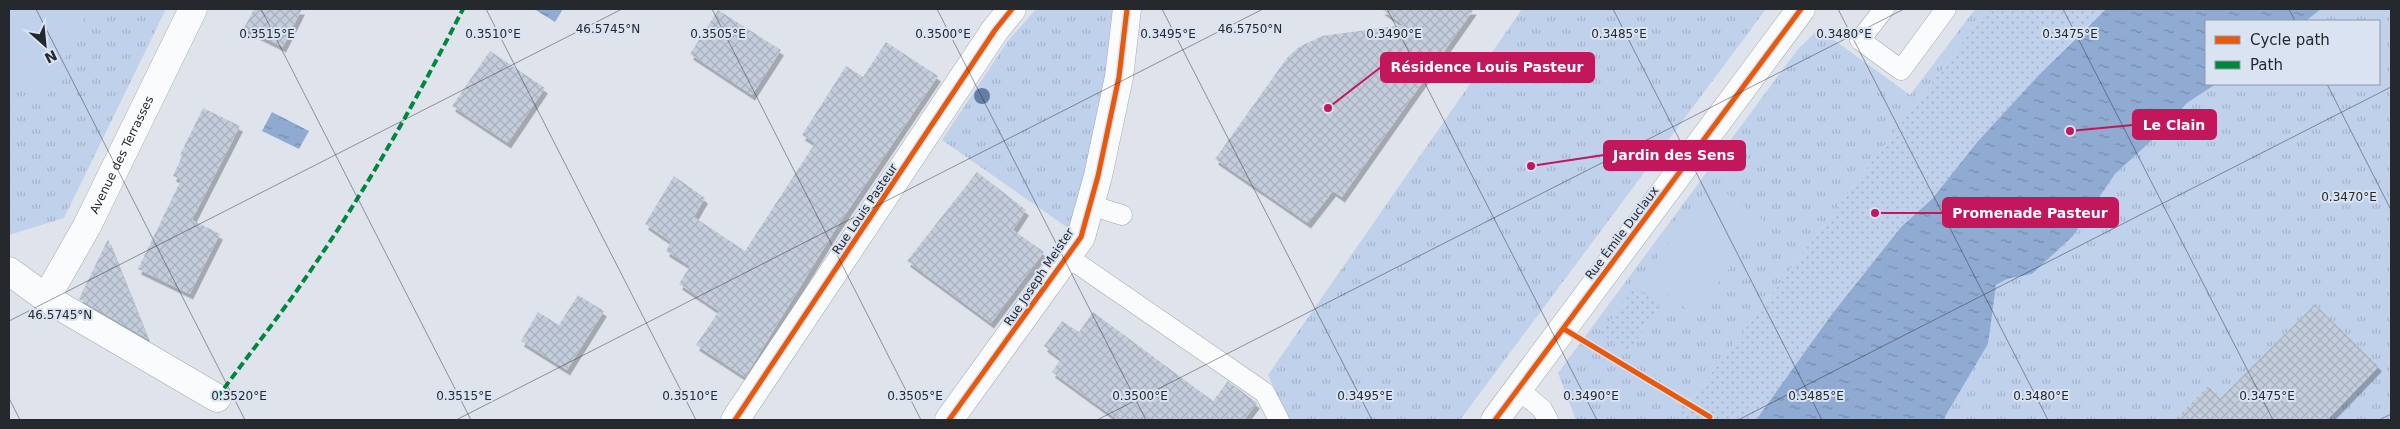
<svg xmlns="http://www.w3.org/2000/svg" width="2400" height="429" font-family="'DejaVu Sans',sans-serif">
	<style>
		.grass { fill: url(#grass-tufts) }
		.park { fill: url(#park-dots) }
		.pitch { fill: #c0d1eb }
		.water { fill: url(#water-ripples) }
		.building { fill: url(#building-cross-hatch); filter: url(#shadow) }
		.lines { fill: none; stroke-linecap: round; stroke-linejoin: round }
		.service-casing { stroke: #a5a9af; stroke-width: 21 }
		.minor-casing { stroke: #a5a9af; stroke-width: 29 }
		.service { stroke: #fafbfc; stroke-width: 20 }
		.minor { stroke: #fafbfc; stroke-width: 28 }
		.quiet { stroke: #00873e; stroke-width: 4; stroke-dasharray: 8 4; stroke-linecap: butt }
		.cycleway-casing { stroke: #d9e3f2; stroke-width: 8 }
		.cycleway { stroke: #e8590c; stroke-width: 5 }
		.tree { fill: #647fa5 }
		.ticks { fill: none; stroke: #25292e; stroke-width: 1; stroke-opacity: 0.45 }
		.labels { text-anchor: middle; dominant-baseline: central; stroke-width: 4; stroke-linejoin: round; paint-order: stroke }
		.street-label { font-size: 12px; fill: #25292e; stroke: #d9e3f2 }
		.ticks-label { font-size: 12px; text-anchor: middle; fill: #25292e; stroke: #d9e3f2; stroke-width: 4; stroke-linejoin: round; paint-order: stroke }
		.leader { fill: none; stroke: #c2185b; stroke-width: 2 }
		.callout-dot { fill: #c2185b; stroke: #d9e3f2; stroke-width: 2 }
		.callout { fill: #c2185b; stroke: #c2185b; stroke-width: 2 }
		.callout-label { font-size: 14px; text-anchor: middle; font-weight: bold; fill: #fff }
	</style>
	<defs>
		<pattern id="grass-tufts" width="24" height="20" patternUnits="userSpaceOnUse" patternTransform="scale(1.25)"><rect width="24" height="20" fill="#c0d1eb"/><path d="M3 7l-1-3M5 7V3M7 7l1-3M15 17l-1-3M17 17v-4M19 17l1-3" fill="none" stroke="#a5b3ca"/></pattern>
		<pattern id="park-dots" width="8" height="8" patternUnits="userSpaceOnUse" patternTransform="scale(1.25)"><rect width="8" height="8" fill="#c0d1eb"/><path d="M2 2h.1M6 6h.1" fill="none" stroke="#a5b3ca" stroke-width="1.8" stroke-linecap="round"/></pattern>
		<pattern id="water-ripples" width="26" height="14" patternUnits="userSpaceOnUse" patternTransform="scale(1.25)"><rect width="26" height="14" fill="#90abd2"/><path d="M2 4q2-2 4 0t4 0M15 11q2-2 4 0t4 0" fill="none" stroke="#758bab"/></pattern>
		<pattern id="building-cross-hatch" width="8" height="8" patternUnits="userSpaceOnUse" patternTransform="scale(1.25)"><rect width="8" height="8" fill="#c4cddc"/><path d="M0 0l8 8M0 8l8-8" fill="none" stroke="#a8b0bd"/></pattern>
		<filter id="shadow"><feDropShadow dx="3" dy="5.5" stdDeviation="0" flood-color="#0004"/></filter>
	</defs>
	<rect width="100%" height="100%" fill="#dfe4ec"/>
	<g class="grass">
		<path d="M 9,9 L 166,9 L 64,218 L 9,235 Z"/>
		<path d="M 1036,9 L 1127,9 L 1081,237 L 942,140 L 1007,42 Z"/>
		<path d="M 1522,9 L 1766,9 L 1460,420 L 1288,420 L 1268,375 Z"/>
		<path d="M 1975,9 L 1988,9 L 1676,420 L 1576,420 L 1558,373 L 1798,49 L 1819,29 L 1910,95 Z"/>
		<path d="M 2321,9 L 2391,9 L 2391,420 L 2327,420 L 2379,366 L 2315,304 L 2221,397 L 2208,386 L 2174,420 L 1943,420 L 1988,344 L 1995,285 L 2007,279 L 2032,274 L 2073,236 L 2115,174 L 2161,132 L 2187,103 L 2216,84 L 2379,84 L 2379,21 L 2306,21 Z"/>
	</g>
	<g class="park">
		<path d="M 1988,9 L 2106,9 L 2080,33 L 1978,141 L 1932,199 L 1901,227 L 1832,314 L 1756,420 L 1676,420 Z"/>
		<path d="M 1635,287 L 1661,306 L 1627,353 L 1601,333 Z"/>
	</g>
	<g class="pitch">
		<path d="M 9,9 L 89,9 L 44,102 L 9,85 Z"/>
		<path d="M 1712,183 L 1764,221 L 1695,315 L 1643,277 Z"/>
	</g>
	<g class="water">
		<path d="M 534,9 L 563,9 L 555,22 Z"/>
		<path d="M 2106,9 L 2321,9 L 2306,21 L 2206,21 L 2206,84 L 2216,84 L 2187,103 L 2161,132 L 2115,174 L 2073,236 L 2032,274 L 2007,279 L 1996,285 L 1988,344 L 1943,420 L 1756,420 L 1832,314 L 1901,227 L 1932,199 L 1978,141 L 2039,75 Z"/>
		<path d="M 272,112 L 309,131 L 299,149 L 262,131 Z"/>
	</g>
	<g class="building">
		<path d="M 254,9 L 302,9 L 283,47 L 244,28 Z"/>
		<path d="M 1381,9 L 1474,9 L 1342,197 L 1333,191 L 1308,223 L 1215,159 L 1287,58 L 1299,47 L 1322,36 L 1403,25 Z"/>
		<path d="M 718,10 L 781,50 L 752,95 L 690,54 Z"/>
		<path d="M 886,42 L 938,76 L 835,230 L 745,377 L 696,345 L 719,311 L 679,284 L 690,266 L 666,251 L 671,242 L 645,224 L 674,176 L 705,198 L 694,217 L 745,251 L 815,143 L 802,135 L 846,66 L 863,77 Z"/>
		<path d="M 490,51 L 545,88 L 508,143 L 452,106 Z"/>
		<path d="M 203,108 L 240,126 L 192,220 L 220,234 L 190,294 L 138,269 L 181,180 L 173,176 L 182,156 L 180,155 Z"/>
		<path d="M 977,172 L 1026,210 L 1013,230 L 1044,252 L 991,323 L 907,261 Z"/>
		<path d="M 108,239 L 148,339 L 79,299 Z"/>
		<path d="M 578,295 L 604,311 L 567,370 L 521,341 L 538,312 L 559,325 Z"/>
		<path d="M 2315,304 L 2379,366 L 2327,420 L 2174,420 L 2208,386 L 2221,397 Z"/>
		<path d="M 1093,312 L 1213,401 L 1228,381 L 1257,403 L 1244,420 L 1118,420 L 1052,372 L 1061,359 L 1044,346 L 1062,321 L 1079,332 Z"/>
	</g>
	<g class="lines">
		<g class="service-casing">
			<g id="service">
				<path d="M 1884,9 L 1860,40 L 1901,70 L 1946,9"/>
				<path d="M 1090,205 L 1122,215"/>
				<path d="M 1068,257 L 1258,388 L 1265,393 L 1279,420"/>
				<path d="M 1518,389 L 1542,409 L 1548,420"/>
			</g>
		</g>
		<g class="minor-casing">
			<g id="minor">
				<path d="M 9,271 L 46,298 L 217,398"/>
				<path id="s1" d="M 46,298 L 87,226 L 193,9"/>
				<path d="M 735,420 L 995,30 L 1012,9"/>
				<path d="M 949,420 L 1081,237 L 1098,176 L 1119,77 L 1127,9"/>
				<path d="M 1495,420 L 1801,9"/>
			</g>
		</g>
		<use href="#service" class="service"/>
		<use href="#minor" class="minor"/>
		<path class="quiet" d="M 217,398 C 249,354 283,312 313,267 C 369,185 418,97 463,9"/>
		<g class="cycleway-casing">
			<g id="cycleway">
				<path d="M 1564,329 L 1710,417"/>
				<path d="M 735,420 L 995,30 L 1012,9"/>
				<path d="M 949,420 L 1081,237 L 1098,176 L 1119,77 L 1127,9"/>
				<path d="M 1495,420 L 1801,9"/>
			</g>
		</g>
		<use href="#cycleway" class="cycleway"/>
	</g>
	<circle class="tree" cx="982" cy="96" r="8"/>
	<path class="ticks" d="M 36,9 L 245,420M 261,9 L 471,420M 486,9 L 696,420M 712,9 L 921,420M 937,9 L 1146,420M 1162,9 L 1372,420M 1387,9 L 1597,420M 1613,9 L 1822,420M 1838,9 L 2048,420M 2063,9 L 2273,420M 2289,9 L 2295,21M 2327,84 L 2391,210M 9,321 L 622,9M 9,398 L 20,420M 456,420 L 1263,9M 1097,420 L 1904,9M 1738,420 L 2391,87M 2379,420 L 2391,414"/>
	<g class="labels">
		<g class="street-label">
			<text stroke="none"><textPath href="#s1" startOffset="162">Avenue des Terrasses</textPath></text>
			<text transform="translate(865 209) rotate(-56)">Rue Louis Pasteur</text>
			<text transform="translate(1622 233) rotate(-53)">Rue Émile Duclaux</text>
			<text transform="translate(1039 277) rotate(-56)">Rue Joseph Meister</text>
		</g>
	</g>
	<g class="ticks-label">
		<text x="608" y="33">46.5745°N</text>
		<text x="1250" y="33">46.5750°N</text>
		<text x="267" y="38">0.3515°E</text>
		<text x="493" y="38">0.3510°E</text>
		<text x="718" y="38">0.3505°E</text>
		<text x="943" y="38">0.3500°E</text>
		<text x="1168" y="38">0.3495°E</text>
		<text x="1394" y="38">0.3490°E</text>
		<text x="1619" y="38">0.3485°E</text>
		<text x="1844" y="38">0.3480°E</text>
		<text x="2070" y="38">0.3475°E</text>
		<text x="2349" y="201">0.3470°E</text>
		<text x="60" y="319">46.5745°N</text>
		<text x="239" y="400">0.3520°E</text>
		<text x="464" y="400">0.3515°E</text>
		<text x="690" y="400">0.3510°E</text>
		<text x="915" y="400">0.3505°E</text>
		<text x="1140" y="400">0.3500°E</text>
		<text x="1365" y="400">0.3495°E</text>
		<text x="1591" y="400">0.3490°E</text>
		<text x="1816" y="400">0.3485°E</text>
		<text x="2041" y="400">0.3480°E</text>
		<text x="2267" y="400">0.3475°E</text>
	</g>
	<path class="leader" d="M1328 108L1381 67M2070 131L2133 125M1531 166L1604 155M1875 213L1943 213"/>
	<g class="callout-dot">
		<circle cx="1328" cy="108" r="5"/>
		<circle cx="2070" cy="131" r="5"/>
		<circle cx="1531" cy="166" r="5"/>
		<circle cx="1875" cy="213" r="5"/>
	</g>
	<g class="callout">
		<rect x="1381" y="53" width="213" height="29" rx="5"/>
		<rect x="2133" y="110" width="83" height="29" rx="5"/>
		<rect x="1604" y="141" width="141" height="29" rx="5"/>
		<rect x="1943" y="198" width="175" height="29" rx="5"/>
	</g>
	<g class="callout-label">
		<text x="1487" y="72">Résidence Louis Pasteur</text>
		<text x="2174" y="130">Le Clain</text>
		<text x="1674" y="160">Jardin des Sens</text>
		<text x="2030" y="218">Promenade Pasteur</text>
	</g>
	<rect width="2400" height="429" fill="none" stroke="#25292e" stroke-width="20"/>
	<rect x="2205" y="20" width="175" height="65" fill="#d9e3f2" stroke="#9199a4"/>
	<rect x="2215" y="36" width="25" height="8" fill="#e8590c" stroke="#9199a4"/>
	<text x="2250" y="45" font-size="15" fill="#25292e">Cycle path</text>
	<rect x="2215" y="61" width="25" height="8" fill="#00873e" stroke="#9199a4"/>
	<text x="2250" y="70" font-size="15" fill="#25292e">Path</text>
	<g transform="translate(45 45) rotate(153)" stroke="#d9e3f2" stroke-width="4" paint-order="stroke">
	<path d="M0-4L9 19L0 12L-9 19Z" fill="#25292e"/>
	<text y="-8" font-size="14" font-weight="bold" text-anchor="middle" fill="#25292e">N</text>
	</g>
</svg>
